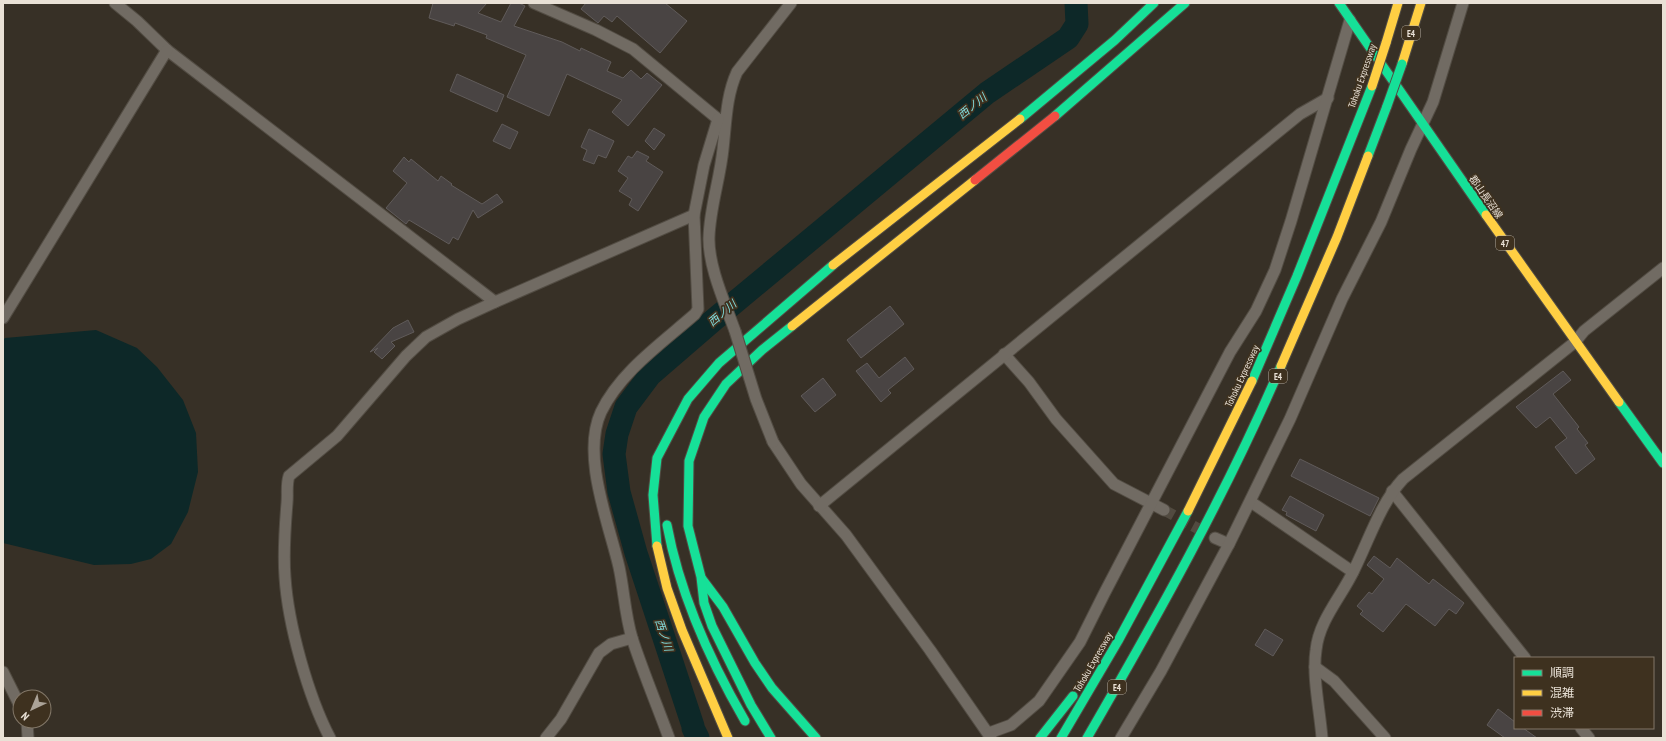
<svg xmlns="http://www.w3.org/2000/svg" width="1666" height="741" font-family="'PT Sans Narrow','Noto Sans JP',sans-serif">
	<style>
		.water { fill: #0d2828 }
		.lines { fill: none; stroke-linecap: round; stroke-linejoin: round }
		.river { stroke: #0d2828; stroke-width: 23 }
		.building { fill: #494443; stroke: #605b5a }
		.street-tunnel { stroke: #524b40; stroke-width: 11; stroke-dasharray: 11 5.5; stroke-linecap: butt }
		.street-casing { stroke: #524c43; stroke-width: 13 }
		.fast-casing { stroke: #524c43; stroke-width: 11 }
		.slow-casing { stroke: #524c43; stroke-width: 11 }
		.jam-casing { stroke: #524c43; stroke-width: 11 }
		.street { stroke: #716b63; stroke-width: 11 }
		.fast { stroke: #16e098; stroke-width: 9 }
		.slow { stroke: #ffcf43; stroke-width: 9 }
		.jam { stroke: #f24e42; stroke-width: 9 }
		.street-bridge-casing { stroke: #524c43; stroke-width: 13; stroke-linecap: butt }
		.fast-bridge-casing { stroke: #524c43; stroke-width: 11; stroke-linecap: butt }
		.slow-bridge-casing { stroke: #524c43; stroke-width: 11; stroke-linecap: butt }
		.street-bridge { stroke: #716b63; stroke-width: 11 }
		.fast-bridge { stroke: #16e098; stroke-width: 9 }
		.slow-bridge { stroke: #ffcf43; stroke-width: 9 }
		.labels { text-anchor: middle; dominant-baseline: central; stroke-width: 3.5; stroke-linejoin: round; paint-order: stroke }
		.shield { fill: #3e311f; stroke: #b6ac9f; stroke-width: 1 }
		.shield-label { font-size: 9px; font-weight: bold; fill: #e9e1d6 }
		.street-label { font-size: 10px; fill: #e9e1d6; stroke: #3e311f }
		.water-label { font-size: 11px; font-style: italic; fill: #82dedf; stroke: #3e311f }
	</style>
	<rect width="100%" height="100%" fill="#373026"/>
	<path class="water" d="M 96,330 L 137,348 L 157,367 L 183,400 L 196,433 L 198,472 L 188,512 L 171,544 L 151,559 L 131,564 L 94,565 L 3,543 L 3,340 L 5,338 Z"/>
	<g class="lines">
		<path class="river" d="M 698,738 L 693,728 L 693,726 L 636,553 L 619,492 L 614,454 L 617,434 L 626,407 L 650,375 L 716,318 L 987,93 L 1068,38 L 1077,24 L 1076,3"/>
	</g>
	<g class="building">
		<path d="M 433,3 L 487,3 L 478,13 L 501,22 L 511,3 L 519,3 L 525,6 L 514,26 L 562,42 L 580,51 L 581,48 L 611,62 L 607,71 L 623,78 L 631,70 L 641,79 L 647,73 L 662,85 L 628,126 L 612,112 L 622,100 L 567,74 L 549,116 L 507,97 L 526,55 L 486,38 L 487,35 L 455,23 L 454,26 L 429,18 Z"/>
		<path d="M 586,3 L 665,3 L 687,21 L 660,53 L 617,16 L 612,22 L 604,16 L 598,23 L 581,9 Z"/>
		<path d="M 457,74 L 504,95 L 497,112 L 450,91 Z"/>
		<path d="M 502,124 L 518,132 L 510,149 L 493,141 Z"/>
		<path d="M 654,128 L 665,135 L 654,150 L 645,141 Z"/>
		<path d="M 589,129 L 614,141 L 606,158 L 598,155 L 594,164 L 583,160 L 587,150 L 581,147 Z"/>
		<path d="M 637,151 L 649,157 L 646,161 L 663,172 L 638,211 L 629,205 L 632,199 L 619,191 L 628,178 L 618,171 L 628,156 L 632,158 Z"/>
		<path d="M 404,157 L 409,162 L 411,159 L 438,181 L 441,176 L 452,184 L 451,185 L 482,204 L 497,194 L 503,202 L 478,218 L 473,210 L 458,240 L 453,237 L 449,244 L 409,220 L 406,224 L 386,208 L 407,183 L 393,171 Z"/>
		<path d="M 890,306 L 904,324 L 861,358 L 847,340 Z"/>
		<path d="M 408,320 L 414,332 L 391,342 L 395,346 L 382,359 L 374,352 L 378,348 L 370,352 L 393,328 Z"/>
		<path d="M 905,357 L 914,369 L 888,390 L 891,393 L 881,402 L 856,371 L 867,363 L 879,378 Z"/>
		<path d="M 1563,371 L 1571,380 L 1553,394 L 1579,427 L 1577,429 L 1588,443 L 1585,445 L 1595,459 L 1576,474 L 1555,447 L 1567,438 L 1550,417 L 1536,428 L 1516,407 Z"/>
		<path d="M 823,378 L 836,395 L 815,412 L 801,396 Z"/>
		<path d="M 1300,459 L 1379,498 L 1370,516 L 1291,476 Z"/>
		<path d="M 1290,496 L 1324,515 L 1316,531 L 1286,515 L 1287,512 L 1282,510 Z"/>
		<path d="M 1374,556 L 1390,568 L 1397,558 L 1429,584 L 1433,579 L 1464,603 L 1456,614 L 1449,609 L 1435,626 L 1406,604 L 1383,632 L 1360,614 L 1363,611 L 1357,606 L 1369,592 L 1372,594 L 1384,579 L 1367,565 Z"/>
		<path d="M 1265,629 L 1283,640 L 1273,656 L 1255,645 Z"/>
		<path d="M 1498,709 L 1515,722 L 1515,728 L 1523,728 L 1537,738 L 1505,738 L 1487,725 Z"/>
	</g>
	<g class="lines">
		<path class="street-tunnel" d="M 1164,510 L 1206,533"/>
		<g class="street-casing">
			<g id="street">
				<path d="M 115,3 L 137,21 L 167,50 L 495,302"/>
				<path d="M 534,3 L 596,30 L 633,49 L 724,124"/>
				<path d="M 3,318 L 167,50"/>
				<path d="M 735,331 C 725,303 708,266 709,237 C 710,207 720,179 723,149 C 726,123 726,96 737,72 L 791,3"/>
				<path d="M 1004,354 L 1029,382 L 1056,419 L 1114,484 L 1164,510"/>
				<path d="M 773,442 L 801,484 L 846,535 L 930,650 L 991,738"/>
				<path d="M 1392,491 L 1525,658"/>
				<path d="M 1251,502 L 1353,572"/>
				<path d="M 819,506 L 1300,114 L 1328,98"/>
				<path d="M 1215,538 L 1229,544"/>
				<path d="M 1315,667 L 1334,681 L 1385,738"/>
				<path d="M 3,672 L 20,706"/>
				<path d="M 27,721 L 28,738"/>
				<path d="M 1581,728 L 1589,738"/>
				<path d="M 989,733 L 1011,725 L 1039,701 L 1080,642 L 1104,594 L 1230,352 L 1256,311 L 1275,270 L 1291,221 L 1350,20"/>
				<path d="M 330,738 C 308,696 288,624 285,577 C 283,552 285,527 287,503 C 288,494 286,485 289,476 L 337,436 L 406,356 L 426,337 L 458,319 L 495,302 L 694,215"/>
				<path d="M 546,738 L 561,719 L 599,653 L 611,644 L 632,638"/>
				<path d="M 669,738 C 657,705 643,672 632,638 C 625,615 624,590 619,567 C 609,524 581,455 601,412 C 620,372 662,343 695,314 L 698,309 L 694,215 L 704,165 L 718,119"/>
				<path d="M 1121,738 L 1161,671 L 1229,544 L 1290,419 L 1342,299 L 1381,222 L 1411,149 L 1433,102 L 1463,3"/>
				<path d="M 1322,738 C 1320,711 1312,676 1316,650 C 1319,620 1342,596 1354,570 C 1369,540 1380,504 1403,479 L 1575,342 L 1584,331 L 1663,268"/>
			</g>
		</g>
		<g class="fast-casing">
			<g id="fast">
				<path d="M 1339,3 L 1486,215"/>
				<path d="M 1055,116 L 1185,3"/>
				<path d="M 1020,119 L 1115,40 L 1154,3"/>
				<path d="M 1368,156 L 1387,106"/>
				<path d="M 1252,381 L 1297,276 L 1372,86"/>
				<path d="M 1619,402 L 1663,463"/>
				<path d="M 667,525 C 680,595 709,659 745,721"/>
				<path d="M 657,546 L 653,495 L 657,458 L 688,399 L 719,363 L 833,265"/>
				<path d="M 702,579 L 723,607 L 755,663 L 772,688 L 816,738"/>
				<path d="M 771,738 L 751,705 L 712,626 L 704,603 L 701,577 L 688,526 L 689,461 L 704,417 L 726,384 L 762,350 L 792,326"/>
				<path d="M 1040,738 L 1073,696"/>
				<path d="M 1061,738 L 1118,641 L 1188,511"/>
				<path d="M 1087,738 C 1157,617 1226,494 1281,366"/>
			</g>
		</g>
		<g class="slow-casing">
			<g id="slow">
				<path d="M 1386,43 L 1398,3"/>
				<path d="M 1402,64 L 1421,3"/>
				<path d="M 1486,215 L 1619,402"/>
				<path d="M 833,265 L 1020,119"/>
				<path d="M 792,326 L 975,180"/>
				<path d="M 1281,366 L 1337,237 L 1368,156"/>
				<path d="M 1188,511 L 1252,381"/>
				<path d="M 657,546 L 667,588 L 682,630 L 728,738"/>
			</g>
		</g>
		<g class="jam-casing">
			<path id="jam" d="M 975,180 L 1055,116"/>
		</g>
		<use href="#street" class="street"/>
		<use href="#fast" class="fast"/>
		<use href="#slow" class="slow"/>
		<use href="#jam" class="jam"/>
		<g class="street-bridge-casing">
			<path id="street-bridge" d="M 735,331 L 756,399 L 773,442"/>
		</g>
		<g class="fast-bridge-casing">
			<path id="fast-bridge" d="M 1387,106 L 1402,64"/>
		</g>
		<g class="slow-bridge-casing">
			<path id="slow-bridge" d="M 1372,86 L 1386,43"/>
		</g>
		<use href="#street-bridge" class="street-bridge"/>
		<use href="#fast-bridge" class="fast-bridge"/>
		<use href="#slow-bridge" class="slow-bridge"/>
	</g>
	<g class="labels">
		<g class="shield">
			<rect x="1402" y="26" width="18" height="14" rx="3"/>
			<rect x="1496" y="236" width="18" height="14" rx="3"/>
			<rect x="1269" y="369" width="18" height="14" rx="3"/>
			<rect x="1108" y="680" width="18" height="14" rx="3"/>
		</g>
		<g class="shield-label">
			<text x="1411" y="33">E4</text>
			<text x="1505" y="243">47</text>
			<text x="1278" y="376">E4</text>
			<text x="1117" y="687">E4</text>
		</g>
		<g class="street-label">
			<text transform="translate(1362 76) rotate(-71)">Tohoku Expressway</text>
			<text transform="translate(1486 197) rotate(55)">郡山長沼線</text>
			<text transform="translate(1242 376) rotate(-65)">Tohoku Expressway</text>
			<text transform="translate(1093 662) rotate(-60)">Tohoku Expressway</text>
		</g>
		<g class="water-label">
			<text transform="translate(972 106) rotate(-39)">西ノ川</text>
			<text transform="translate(722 313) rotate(-40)">西ノ川</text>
			<text transform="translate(664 635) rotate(72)">西ノ川</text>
		</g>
	</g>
	<rect width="1666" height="741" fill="none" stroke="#e9e1d6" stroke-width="8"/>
	<rect x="1514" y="657" width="140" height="72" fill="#3e311f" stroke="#827768"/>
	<rect x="1522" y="670" width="20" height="6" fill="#16e098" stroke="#827768"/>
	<text x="1550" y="677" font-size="12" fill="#e9e1d6">順調</text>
	<rect x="1522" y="690" width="20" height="6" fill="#ffcf43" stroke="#827768"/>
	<text x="1550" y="697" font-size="12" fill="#e9e1d6">混雑</text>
	<rect x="1522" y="710" width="20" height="6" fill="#f24e42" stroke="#827768"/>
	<text x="1550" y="717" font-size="12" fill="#e9e1d6">渋滞</text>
	<g transform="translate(32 709) rotate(224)"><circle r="19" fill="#3e311f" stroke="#827768"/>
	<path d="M0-3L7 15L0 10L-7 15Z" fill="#aba398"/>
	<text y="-6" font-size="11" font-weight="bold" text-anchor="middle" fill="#e9e1d6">N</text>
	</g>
</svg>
